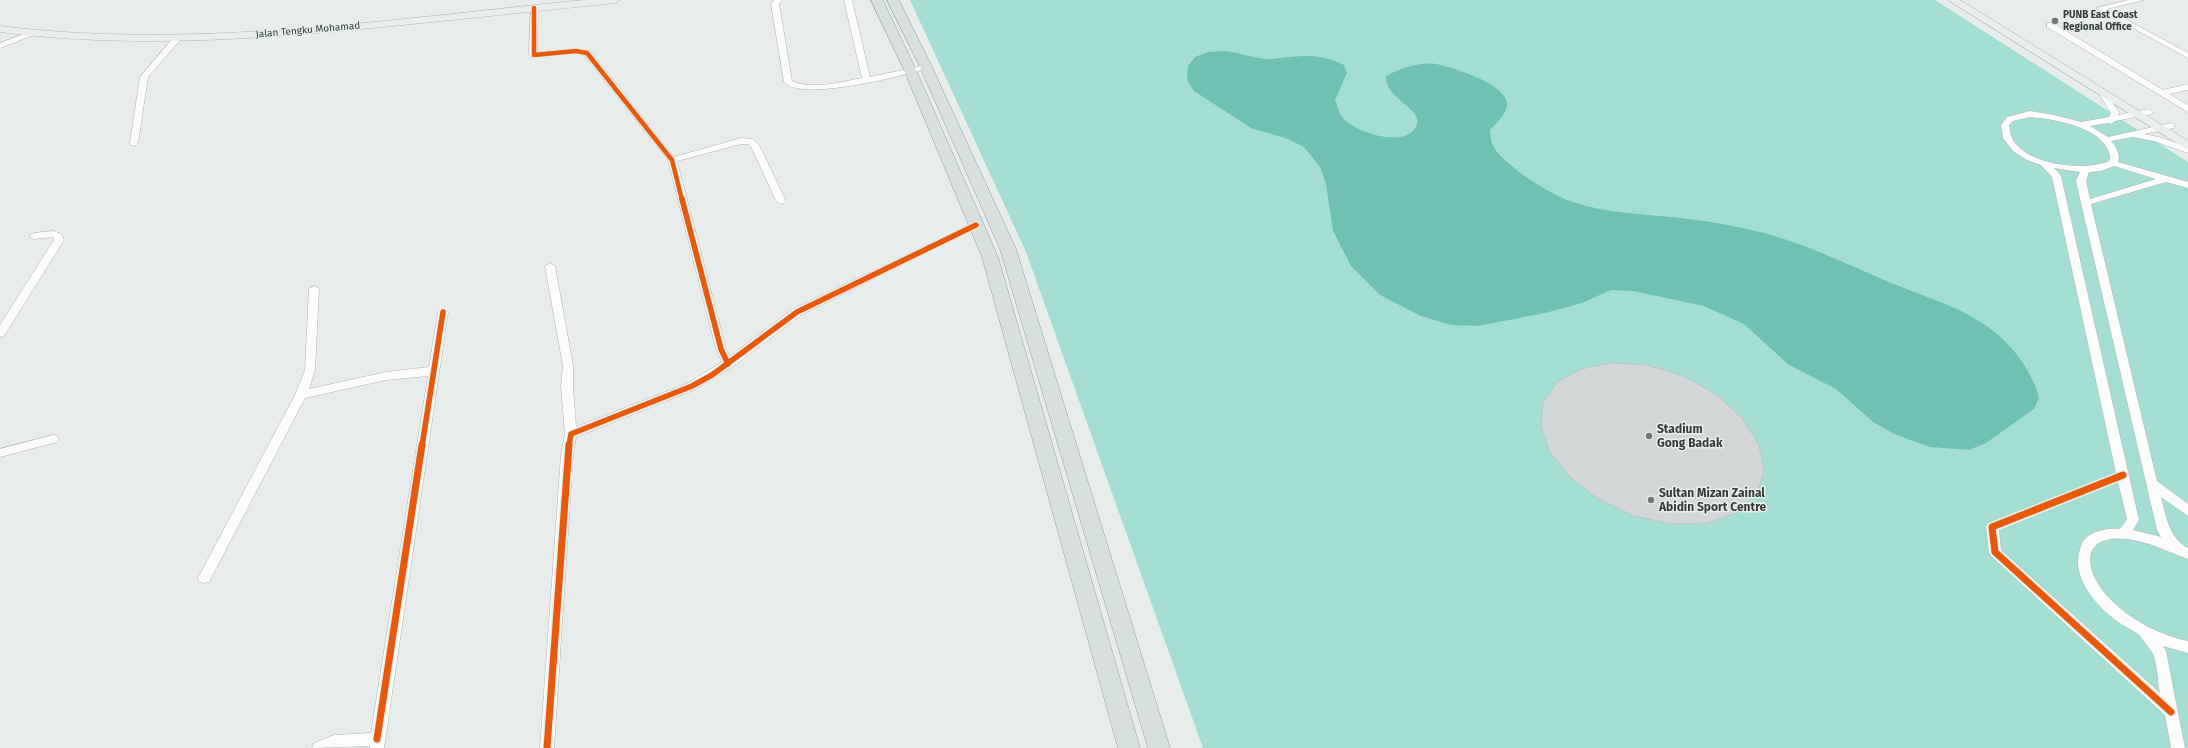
<svg xmlns="http://www.w3.org/2000/svg" width="2188" height="748" font-family="'Fira Sans',sans-serif">
	<style>
		.green { fill: #a4ded3 }
		.water { fill: #70c0b3 }
		.building { fill: #d2d6d6; stroke: #c0c4c3 }
		.lines { fill: none; stroke-linecap: round; stroke-linejoin: round }
		.minor-casing { stroke: #afb3b2; stroke-width: 1 }
		.secondary-casing { stroke: #afb3b2; stroke-width: 1 }
		.primary-casing { stroke: #8fa09d; stroke-width: 1 }
		.minor { fill: #fcfcfc; fill-rule: evenodd }
		.secondary { fill: #eaeeee; fill-rule: evenodd }
		.primary { fill: #d8e0df; fill-rule: evenodd }
		.cycleway-far2-casing { stroke: #e5f0ed; stroke-width: 6 }
		.cycleway-far1-casing { stroke: #e5f0ed; stroke-width: 8 }
		.cycleway-casing { stroke: #e5f0ed; stroke-width: 10 }
		.cycleway-far2 { stroke: #e8590c; stroke-width: 4.5 }
		.cycleway-far1 { stroke: #e8590c; stroke-width: 5.5 }
		.cycleway { stroke: #e8590c; stroke-width: 7 }
		.poi-dot { fill: #747978; stroke: #e5f0ed; stroke-width: 1.5 }
		.labels { text-anchor: middle; dominant-baseline: central; stroke-width: 3; stroke-linejoin: round; paint-order: stroke }
		.far-poi-label { font-size: 10px; font-weight: bold; fill: #363b3a; stroke: #e5f0ed; text-anchor: start }
		.far-street-label { font-size: 10px; fill: #363b3a; stroke: #e5f0ed }
		.poi-label { font-size: 12px; font-weight: bold; fill: #363b3a; stroke: #e5f0ed; text-anchor: start }
	</style>
	<rect width="100%" height="100%" fill="#e8edec"/>
	<path class="green" d="M 910,0 L 1935,0 L 2188,162 L 2188,748 L 1203,748 L 1026,252 Z"/>
	<path class="water" d="M 1224,51 C 1239,52 1255,59 1270,59 C 1299,57 1316,51 1344,65 L 1347,73 L 1335,100 C 1337,104 1338,110 1340,114 C 1350,132 1409,151 1417,124 C 1422,108 1385,99 1386,76 C 1402,68 1419,62 1436,64 C 1453,67 1509,85 1507,105 C 1506,115 1497,122 1490,130 C 1490,148 1499,155 1512,166 C 1525,178 1556,197 1573,202 C 1608,214 1645,214 1681,218 C 1709,221 1737,226 1764,233 C 1809,245 1853,267 1896,285 C 1924,296 1957,306 1982,323 C 2008,339 2032,369 2039,398 L 2034,409 L 1986,443 L 1969,450 L 1930,447 L 1894,434 L 1873,422 L 1836,389 L 1789,365 L 1744,324 L 1704,306 L 1633,291 L 1611,290 L 1582,303 L 1545,313 L 1477,326 L 1451,325 L 1421,316 L 1380,295 L 1351,266 L 1333,231 L 1326,184 L 1320,167 L 1304,147 L 1288,139 L 1251,128 L 1194,91 L 1187,80 L 1188,66 L 1195,57 L 1208,52 Z"/>
	<path class="building" d="M 1611,363 L 1647,365 L 1683,376 L 1716,394 L 1742,418 L 1759,445 L 1764,472 L 1756,495 L 1736,513 L 1707,523 L 1672,524 L 1634,516 L 1599,499 L 1570,477 L 1550,452 L 1541,426 L 1543,403 L 1557,382 L 1581,369 Z"/>
	<g class="lines">
		<g class="minor-casing">
			<g id="minor">
				<path d="M 774,0 L 782,0 L 779,4 L 792,81 C 813,90 841,82 862,78 L 844,0 L 852,0 L 870,77 L 926,65 L 930,67 L 926,69 C 899,76 803,102 784,82 L 771,4 Z"/>
				<path d="M 2128,0 L 2144,0 L 2107,9 L 2188,53 L 2188,58 L 2096,8 Z"/>
				<path d="M 531,6 L 538,8 L 537,52 L 576,49 L 590,51 L 674,157 L 741,138 L 753,139 L 759,145 L 786,201 L 784,203 L 781,204 L 776,201 L 751,146 L 748,144 L 741,144 L 677,161 L 726,349 L 730,356 L 793,309 L 973,223 L 976,222 L 981,225 L 801,315 L 732,367 L 696,389 L 576,437 L 573,455 L 554,748 L 540,748 L 561,455 L 565,434 L 561,386 L 563,366 L 545,266 L 550,263 L 555,266 L 573,366 L 573,386 L 576,427 L 688,383 L 722,362 L 716,349 L 668,160 L 584,55 L 576,53 L 531,57 L 529,53 Z"/>
				<path d="M 2047,23 L 2053,23 L 2163,90 L 2188,84 L 2188,90 L 2169,94 L 2188,105 L 2188,112 L 2047,27 Z"/>
				<path d="M 29,32 L 36,34 L 0,48 L 0,43 Z"/>
				<path d="M 174,37 L 181,39 L 148,77 L 138,143 L 134,146 L 131,145 L 130,143 L 140,77 Z"/>
				<path d="M 2102,89 L 2105,90 L 2119,113 L 2118,115 L 2149,109 L 2153,112 L 2152,114 L 2115,121 L 2111,124 L 2108,123 L 2090,126 L 2108,137 L 2171,123 L 2174,124 L 2174,128 L 2144,134 L 2159,137 L 2188,147 L 2188,153 L 2154,141 L 2133,137 L 2111,141 C 2116,147 2121,155 2118,162 L 2188,182 L 2188,188 L 2166,182 L 2091,204 L 2157,481 L 2188,504 L 2188,516 L 2161,497 C 2166,516 2169,538 2188,548 L 2188,559 C 2168,552 2150,542 2128,539 C 2077,533 2084,574 2111,600 C 2132,621 2160,635 2188,641 L 2188,653 L 2163,646 L 2166,651 L 2185,748 L 2171,748 L 2165,715 L 1991,556 L 1989,552 L 1986,527 L 1988,523 L 2116,473 L 2052,177 L 2041,165 L 2027,160 L 2013,151 L 2003,138 L 2001,125 L 2007,117 L 2030,111 L 2054,115 L 2081,122 L 2109,117 L 2111,113 L 2098,92 ZM 2030,117 C 2053,119 2100,126 2109,152 C 2110,156 2111,158 2109,161 C 2084,172 2025,165 2012,138 C 2010,134 2010,129 2009,125 L 2013,121 ZM 2114,166 L 2156,179 L 2090,199 L 2086,181 L 2089,172 L 2101,171 ZM 2054,168 L 2080,172 L 2076,181 L 2081,203 L 2157,530 L 2161,537 L 2133,530 L 2139,520 L 2061,176 ZM 2118,482 L 2127,519 L 2120,529 C 2107,528 2086,531 2081,546 C 2069,576 2095,605 2118,622 C 2124,626 2133,630 2139,635 C 2143,639 2148,647 2152,652 C 2157,660 2158,683 2160,693 L 2001,550 L 1999,530 Z"/>
				<path d="M 54,231 L 61,234 L 64,240 L 4,336 L 0,337 L 0,325 L 54,240 L 53,237 L 34,239 L 29,236 L 34,233 Z"/>
				<path d="M 314,286 L 319,289 L 315,370 L 309,389 L 386,372 L 429,367 L 438,312 L 443,308 L 448,312 L 384,748 L 370,748 L 370,746 L 312,748 L 314,743 L 334,735 L 371,733 L 428,376 L 386,380 L 305,398 L 209,582 L 204,583 L 199,582 L 198,578 L 295,395 L 305,370 L 309,289 Z"/>
				<path d="M 53,435 L 57,436 L 59,439 L 57,442 L 0,457 L 0,449 Z"/>
			</g>
		</g>
		<g class="secondary-casing">
			<g id="secondary">
				<path d="M 584,0 L 620,0 L 615,3 C 541,11 467,18 393,26 C 260,39 134,49 0,32 L 0,26 C 194,50 390,19 584,0 Z"/>
				<path d="M 1948,0 L 1960,0 L 2188,141 L 2188,150 Z"/>
			</g>
		</g>
		<g class="primary-casing">
			<g id="primary">
				<path d="M 871,0 L 883,0 L 916,70 L 998,257 L 1140,748 L 1118,748 L 982,257 L 904,70 Z"/>
				<path d="M 887,0 L 899,0 L 932,67 L 1016,249 L 1170,748 L 1148,748 L 1000,249 L 920,67 Z"/>
			</g>
		</g>
		<use href="#minor" class="minor"/>
		<use href="#secondary" class="secondary"/>
		<use href="#primary" class="primary"/>
		<g class="cycleway-far2-casing">
			<path id="cycleway-far2" d="M 534,8 L 534,55 L 576,51 L 587,53 L 672,160 L 682,200"/>
		</g>
		<g class="cycleway-far1-casing">
			<g id="cycleway-far1">
				<path d="M 682,199 L 721,349 L 728,364"/>
				<path d="M 422,446 L 443,312"/>
				<path d="M 569,446 L 571,434 L 692,386 L 712,375 L 797,312 L 976,225"/>
			</g>
		</g>
		<g class="cycleway-casing">
			<g id="cycleway">
				<path d="M 2123,475 L 1992,527 L 1995,552 L 2171,712"/>
				<path d="M 377,739 L 422,445"/>
				<path d="M 547,748 L 569,445"/>
			</g>
		</g>
		<use href="#cycleway-far2" class="cycleway-far2"/>
		<use href="#cycleway-far1" class="cycleway-far1"/>
		<use href="#cycleway" class="cycleway"/>
	</g>
	<g class="poi-dot">
		<circle cx="2055" cy="21" r="4"/>
		<circle cx="1649" cy="436" r="4"/>
		<circle cx="1651" cy="500" r="4"/>
	</g>
	<g class="labels">
		<g class="far-poi-label">
			<text x="2063" y="15">PUNB East Coast<tspan x="2063" dy="12">Regional Office</tspan></text>
		</g>
		<g class="far-street-label">
			<text transform="translate(308 30) rotate(-5)">Jalan Tengku Mohamad</text>
		</g>
		<g class="poi-label">
			<text x="1657" y="429">Stadium<tspan x="1657" dy="14">Gong Badak</tspan></text>
			<text x="1659" y="493">Sultan Mizan Zainal<tspan x="1659" dy="14">Abidin Sport Centre</tspan></text>
		</g>
	</g>
</svg>
